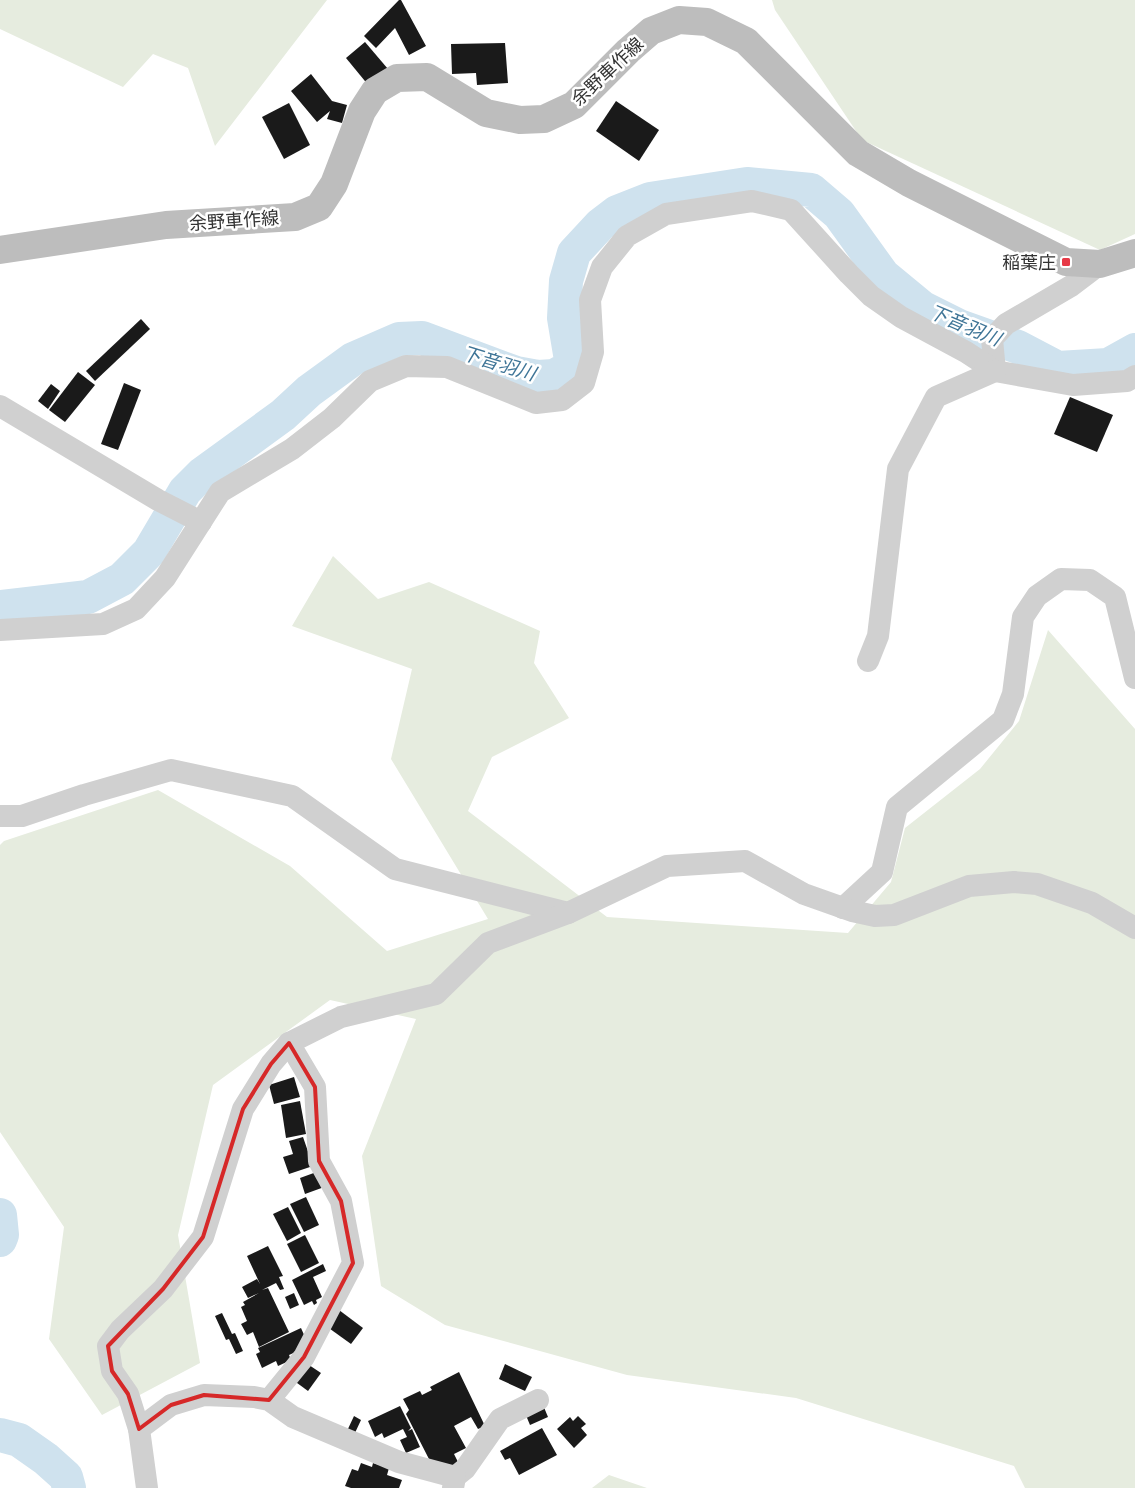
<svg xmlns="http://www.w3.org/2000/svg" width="1135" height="1488" font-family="'Noto Sans','Noto Sans JP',sans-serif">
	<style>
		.green { fill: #e6ecdf }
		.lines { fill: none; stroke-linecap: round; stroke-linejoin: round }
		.river { stroke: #cfe2ee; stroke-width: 34 }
		.building { fill: #1a1a1a }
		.minor { stroke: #d0d0d0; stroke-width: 22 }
		.secondary { stroke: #bdbdbd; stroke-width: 28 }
		.marked { fill: none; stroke: #d62828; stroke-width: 4; stroke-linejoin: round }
		.poi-dot { fill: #e63946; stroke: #fff; stroke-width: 2 }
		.labels { text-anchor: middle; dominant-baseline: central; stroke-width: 5; stroke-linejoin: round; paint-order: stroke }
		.street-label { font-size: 18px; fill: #333; stroke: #fff }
		.poi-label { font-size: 18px; fill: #333; stroke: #fff; text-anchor: end }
		.water-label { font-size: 19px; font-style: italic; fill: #3f7597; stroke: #fff }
	</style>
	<rect width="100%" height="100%" fill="#fff"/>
	<g class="green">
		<path d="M 0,0 L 327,0 L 215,146 L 188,68 L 153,54 L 123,87 L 0,29 Z"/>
		<path d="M 772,0 L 1135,0 L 1135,234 L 1100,250 L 862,140 L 775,10 Z"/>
		<path d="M 333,556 L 378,599 L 429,582 L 540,631 L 534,663 L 569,718 L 492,757 L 468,811 L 607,917 L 848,933 L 891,882 L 905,828 L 980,769 L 1019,721 L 1048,630 L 1135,729 L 1135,1488 L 1025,1488 L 1014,1466 L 796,1398 L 627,1375 L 445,1325 L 381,1286 L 362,1156 L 416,1019 L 330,1000 L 213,1085 L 178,1235 L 200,1363 L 102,1415 L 49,1339 L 64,1227 L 0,1132 L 0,845 L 4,841 L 158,790 L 290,866 L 387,951 L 488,919 L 391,759 L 412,669 L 292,626 Z"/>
		<path d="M 609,1475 L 647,1488 L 648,1488 L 592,1488 Z"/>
	</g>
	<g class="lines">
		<g class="river">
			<path d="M 0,607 L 88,597 L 122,579 L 149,552 L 185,491 L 202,474 L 283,415 L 309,391 L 353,359 L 399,339 L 422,338 L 516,373 L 538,377 L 554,376 L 572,366 L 564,318 L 566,281 L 574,253 L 600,225 L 617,212 L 650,199 L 747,184 L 811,190 L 839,214 L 883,275 L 923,308 L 959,326 L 1018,347 L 1058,368 L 1108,365 L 1135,350"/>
			<path d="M 0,1215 L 2,1235 L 0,1240"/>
			<path d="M 0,1435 L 19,1440 L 46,1459 L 66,1477 L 69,1488"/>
		</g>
	</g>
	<g class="building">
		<path d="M 399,0 L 401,0 L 426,46 L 409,55 L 395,28 L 376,48 L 364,36 Z"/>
		<path d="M 365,42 L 388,69 L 369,86 L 346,58 Z"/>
		<path d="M 505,43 L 508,83 L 477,85 L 476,73 L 452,74 L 451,44 Z"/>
		<path d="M 311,74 L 332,101 L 347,105 L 342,123 L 327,119 L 330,111 L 317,122 L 291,91 Z"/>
		<path d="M 616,101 L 659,130 L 639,161 L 596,131 Z"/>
		<path d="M 289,103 L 310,145 L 284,159 L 262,117 Z"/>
		<path d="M 141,319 L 150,329 L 95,381 L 86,371 Z"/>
		<path d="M 78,372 L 95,385 L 65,422 L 49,410 Z"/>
		<path d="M 124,383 L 141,390 L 118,450 L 101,444 Z"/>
		<path d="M 51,384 L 60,391 L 48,409 L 38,401 Z"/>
		<path d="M 1070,397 L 1113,415 L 1097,452 L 1054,434 Z"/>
		<path d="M 294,1077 L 300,1097 L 274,1104 L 269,1085 Z"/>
		<path d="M 300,1101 L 306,1134 L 286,1138 L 281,1105 Z"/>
		<path d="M 303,1137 L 313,1166 L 289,1174 L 283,1157 L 293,1154 L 289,1141 Z"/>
		<path d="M 322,1170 L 327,1186 L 305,1194 L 300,1178 Z"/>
		<path d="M 306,1197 L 319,1225 L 304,1232 L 290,1204 Z"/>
		<path d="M 288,1207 L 301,1233 L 287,1241 L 273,1214 Z"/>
		<path d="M 305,1235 L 319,1263 L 301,1272 L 287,1244 Z"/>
		<path d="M 268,1246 L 283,1276 L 279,1277 L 284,1289 L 280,1290 L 276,1283 L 262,1290 L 268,1288 L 289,1332 L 259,1347 L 253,1332 L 247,1335 L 241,1324 L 247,1321 L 241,1307 L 245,1305 L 243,1302 L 259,1293 L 248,1298 L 242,1287 L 257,1279 L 260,1284 L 247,1256 Z"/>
		<path d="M 323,1264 L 326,1271 L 313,1277 L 322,1297 L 316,1300 L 317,1303 L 314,1305 L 312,1301 L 304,1305 L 292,1280 Z"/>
		<path d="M 294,1293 L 299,1305 L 290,1309 L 285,1297 Z"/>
		<path d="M 339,1310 L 363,1328 L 351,1344 L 326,1326 Z"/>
		<path d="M 222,1313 L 232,1334 L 235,1333 L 243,1351 L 236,1354 L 229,1339 L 226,1340 L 215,1316 Z"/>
		<path d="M 301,1328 L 309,1346 L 289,1355 L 291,1360 L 278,1366 L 276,1361 L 262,1368 L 256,1354 L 260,1352 L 258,1348 Z"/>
		<path d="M 306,1363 L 321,1373 L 308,1391 L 293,1380 Z"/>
		<path d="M 505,1364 L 532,1377 L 525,1391 L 499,1379 Z"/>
		<path d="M 459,1372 L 485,1426 L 478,1429 L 471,1417 L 454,1426 L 466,1448 L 454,1454 L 459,1464 L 446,1471 L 431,1463 L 406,1414 L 409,1410 L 403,1399 L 420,1391 L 422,1395 L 432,1390 L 430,1387 Z"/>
		<path d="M 543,1405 L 548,1417 L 530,1425 L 525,1413 Z"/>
		<path d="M 400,1406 L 411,1428 L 408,1431 L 412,1429 L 420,1447 L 406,1453 L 400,1440 L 407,1437 L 403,1429 L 384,1438 L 382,1433 L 375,1437 L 368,1421 Z"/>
		<path d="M 354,1416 L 361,1420 L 354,1435 L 347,1431 Z"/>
		<path d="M 578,1416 L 586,1424 L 581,1428 L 587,1435 L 574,1448 L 557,1429 L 570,1417 L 573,1421 Z"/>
		<path d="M 542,1428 L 557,1455 L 519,1475 L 510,1458 L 505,1460 L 500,1451 Z"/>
		<path d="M 361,1463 L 372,1467 L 373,1463 L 389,1468 L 387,1475 L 402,1480 L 399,1488 L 351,1488 L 345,1486 L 352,1469 L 358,1471 Z"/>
	</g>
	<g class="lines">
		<g class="minor">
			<path d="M 995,371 L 992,339 L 1006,324 L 1071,286 L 1100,264"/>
			<path d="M 0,406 L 158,500 L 201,522"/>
			<path d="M 0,630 L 103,624 L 136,609 L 165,578 L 220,492 L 292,449 L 332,418 L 370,381 L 406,366 L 447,367 L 536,403 L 562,400 L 584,383 L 593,352 L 590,300 L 602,267 L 627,236 L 666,214 L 752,201 L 791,210 L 849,274 L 871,296 L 901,317 L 966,352 L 995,371 L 1073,385 L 1127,381 L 1135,376"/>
			<path d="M 868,661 L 878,636 L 898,469 L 936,397 L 995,371"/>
			<path d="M 0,816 L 22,816 L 84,795 L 171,770 L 292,796 L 395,869 L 568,913"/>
			<path d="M 843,908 L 882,872 L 897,807 L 1003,720 L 1013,694 L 1023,617 L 1037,596 L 1061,579 L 1090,580 L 1115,597 L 1135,678"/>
			<path d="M 269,1400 L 304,1357 L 353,1263 L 341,1201 L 319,1161 L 315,1087 L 289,1043 L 341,1017 L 436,994 L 488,943 L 568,913 L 667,866 L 745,861 L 804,894 L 852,911 L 875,916 L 894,915 L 969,886 L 1014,882 L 1037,884 L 1092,903 L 1135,928"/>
			<path d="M 139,1429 L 128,1394 L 112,1371 L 108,1346 L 120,1330 L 163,1289 L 203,1237 L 243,1109 L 271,1064 L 289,1043"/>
			<path d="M 455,1477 L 465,1469 L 500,1419 L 538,1400"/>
			<path d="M 147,1488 L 139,1429 L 171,1405 L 204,1395 L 254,1397 L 269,1400 L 293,1417 L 399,1462 L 455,1477 L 453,1488"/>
		</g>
		<path class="secondary" d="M 0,250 L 166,225 L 295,217 L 319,207 L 334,184 L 362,111 L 375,91 L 397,78 L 427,77 L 486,113 L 520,120 L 544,119 L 574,105 L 628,51 L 651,31 L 679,20 L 707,22 L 746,41 L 858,153 L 909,183 L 1066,262 L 1100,264 L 1135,253"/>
	</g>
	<path class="marked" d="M 289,1043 L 315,1087 L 319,1161 L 341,1201 L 353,1263 L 304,1357 L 269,1400 L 204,1395 L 171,1405 L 139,1429 L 128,1394 L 112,1371 L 108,1346 L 163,1289 L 203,1237 L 243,1109 L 271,1064 Z"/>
	<rect class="poi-dot" x="1061" y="257" width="10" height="10" rx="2.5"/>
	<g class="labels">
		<g class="street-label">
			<text transform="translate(607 71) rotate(-43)">余野車作線</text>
			<text transform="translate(234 220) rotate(-4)">余野車作線</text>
		</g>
		<g class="poi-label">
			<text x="1056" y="262">稲葉庄</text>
		</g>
		<g class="water-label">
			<text transform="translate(965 325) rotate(23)">下音羽川</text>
			<text transform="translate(499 363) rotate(17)">下音羽川</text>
		</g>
	</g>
</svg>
